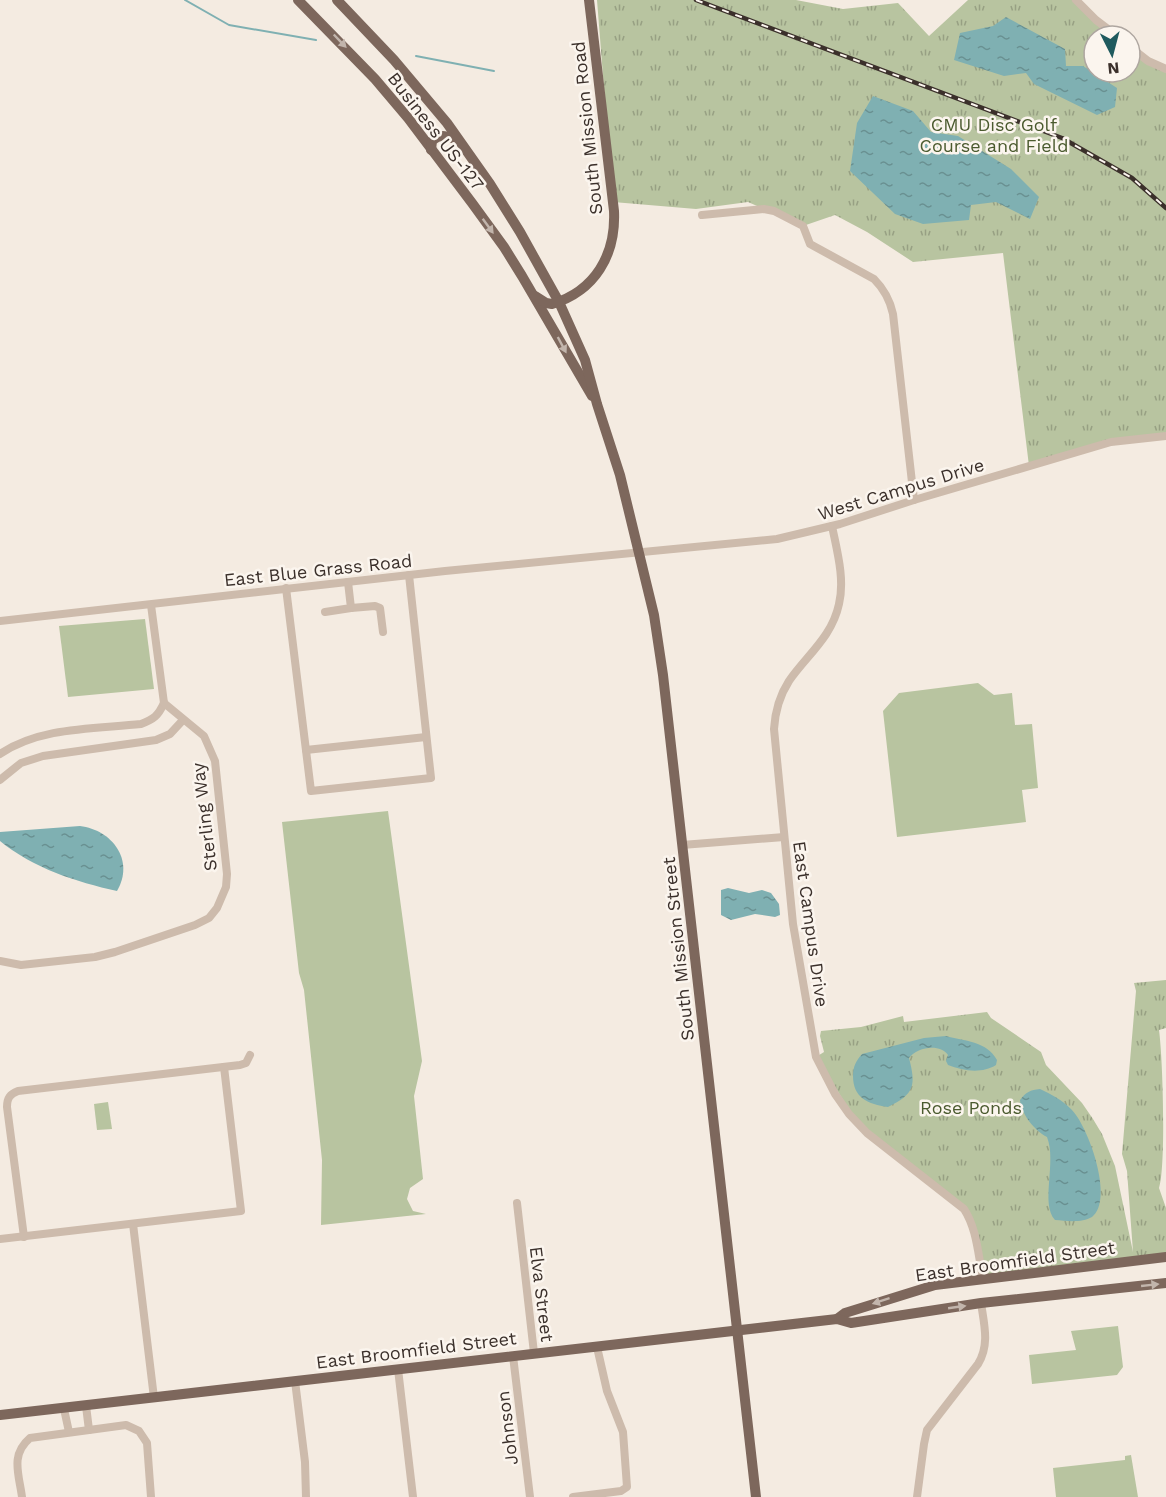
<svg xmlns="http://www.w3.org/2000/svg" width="1166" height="1497" font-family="'Work Sans',sans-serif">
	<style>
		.grass { fill: #b8c4a0 }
		.park { fill: url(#park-tufts) }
		.water { fill: url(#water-ripples) }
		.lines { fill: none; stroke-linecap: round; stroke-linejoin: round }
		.stream { stroke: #7fb0b2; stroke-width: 2 }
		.minor { stroke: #cdbbac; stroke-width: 8 }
		.major { stroke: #7d675c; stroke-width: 10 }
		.rail-casing { stroke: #3b302b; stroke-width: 4.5 }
		.rail { stroke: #fbf5ee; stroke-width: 2; stroke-dasharray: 7; stroke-linecap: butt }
		.oneway { fill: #c2b5ac }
		.labels { text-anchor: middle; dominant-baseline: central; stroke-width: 5; stroke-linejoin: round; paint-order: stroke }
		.park-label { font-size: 18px; fill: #4a5a2e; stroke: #fbf5ee }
		.street-label { font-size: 18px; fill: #3b302b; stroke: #fbf5ee }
	</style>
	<defs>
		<pattern id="park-tufts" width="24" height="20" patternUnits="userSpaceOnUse" patternTransform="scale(1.5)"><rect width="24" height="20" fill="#b8c4a0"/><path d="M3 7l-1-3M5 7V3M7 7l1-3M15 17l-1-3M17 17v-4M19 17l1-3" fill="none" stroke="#97a083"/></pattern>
		<pattern id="water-ripples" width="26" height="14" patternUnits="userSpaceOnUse" patternTransform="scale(1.5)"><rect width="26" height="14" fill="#7fb0b2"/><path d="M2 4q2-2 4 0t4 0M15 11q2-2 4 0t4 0" fill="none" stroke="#699091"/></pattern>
	</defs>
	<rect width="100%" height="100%" fill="#f4ebe1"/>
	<g class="grass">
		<path d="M 145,619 L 154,689 L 68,697 L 59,626 Z"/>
		<path d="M 978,683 L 994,695 L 1012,693 L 1015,725 L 1032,724 L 1038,788 L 1022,790 L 1026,822 L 897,837 L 883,711 L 899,693 Z"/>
		<path d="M 388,811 L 422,1061 L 414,1096 L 423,1179 L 410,1188 L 407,1199 L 413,1211 L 426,1214 L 321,1225 L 322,1160 L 304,990 L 299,973 L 282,822 Z"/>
		<path d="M 108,1102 L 112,1129 L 97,1130 L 94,1104 Z"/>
		<path d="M 1118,1326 L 1123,1367 L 1117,1375 L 1032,1384 L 1029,1355 L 1076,1350 L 1071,1331 Z"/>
		<path d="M 1131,1455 L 1138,1497 L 1056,1497 L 1053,1468 L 1125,1460 L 1125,1456 Z"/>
	</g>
	<g class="park">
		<path d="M 597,0 L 796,0 L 843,9 L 898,3 L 929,36 L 968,0 L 1076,0 L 1117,36 L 1094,36 L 1094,72 L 1130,72 L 1130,47 L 1166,69 L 1166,437 L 1118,441 L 1029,466 L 1003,253 L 913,262 L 867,232 L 835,215 L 803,226 L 748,202 L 696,209 L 613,202 Z"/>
		<path d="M 1166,980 L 1166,1028 L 1159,1030 C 1163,1059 1166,1167 1159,1188 L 1166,1208 L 1166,1257 L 983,1278 L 968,1216 L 857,1122 L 816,1057 L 824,1052 L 820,1036 L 821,1031 L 861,1027 L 903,1016 L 904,1022 L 987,1012 L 991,1018 L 1041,1052 L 1046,1065 L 1082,1103 L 1093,1119 L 1102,1134 L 1115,1166 L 1133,1252 L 1127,1171 L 1122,1154 L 1136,991 L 1134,983 Z"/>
	</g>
	<g class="water">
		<path d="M 1006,17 L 1065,49 L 1066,66 L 1083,66 L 1117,88 L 1115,107 L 1097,115 L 1034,84 L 1026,73 L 1004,76 L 954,60 L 960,33 L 993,26 Z"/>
		<path d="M 873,96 L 913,111 L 931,132 L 958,136 L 1011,169 L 1039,197 L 1030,219 L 996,202 L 971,205 L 969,220 L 923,224 L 895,214 L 850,171 L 857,123 Z"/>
		<path d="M 80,826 C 112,830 135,860 117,891 C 76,882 33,868 0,841 L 0,832 Z"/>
		<path d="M 728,888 L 749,893 L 762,890 L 771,893 L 779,904 L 780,915 L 775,917 L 755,914 L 731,920 L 721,915 L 721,890 Z"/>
		<path d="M 946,1036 C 964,1041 987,1041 997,1060 L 996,1065 C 982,1074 963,1071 948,1065 L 946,1061 L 948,1055 C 940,1043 917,1047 909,1058 C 916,1085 915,1094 888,1107 C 868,1104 853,1098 853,1076 C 853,1066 856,1061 862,1054 L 924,1038 Z"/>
		<path d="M 1040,1089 C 1051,1094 1062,1100 1071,1109 C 1088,1125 1115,1200 1092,1217 C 1082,1223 1067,1221 1055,1220 C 1040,1204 1057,1162 1047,1137 C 1035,1131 1021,1114 1020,1100 C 1026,1092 1030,1090 1040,1089 Z"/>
	</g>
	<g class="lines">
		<g class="stream">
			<path d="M 185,0 L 229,25 L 316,40"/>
			<path d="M 416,56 L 494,71"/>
		</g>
		<g class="minor">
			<path d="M 1076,0 L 1096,20 L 1117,36"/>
			<path d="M 1130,47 L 1148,61 L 1166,69"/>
			<path d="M 702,215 L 764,209 L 774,211 L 803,226 L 810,244 L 874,279 C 885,290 890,300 893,314 L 914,500"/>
			<path d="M 832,526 C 837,551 845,579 839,604 C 832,637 807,655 789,681 C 780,695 775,713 774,729 L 793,924 L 816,1057 L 835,1094 L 849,1114 L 867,1133 L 964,1209 C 977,1229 978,1255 983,1278"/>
			<path d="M 286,588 L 311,791 L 431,778 L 409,575"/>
			<path d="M 351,608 L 375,606 L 380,608 L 383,632"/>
			<path d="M 325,612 L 351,608 L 348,582"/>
			<path d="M 0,621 L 445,571 L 777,539 L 840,524 L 914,500 L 1111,442 L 1166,436"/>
			<path d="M 306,750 L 426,737"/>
			<path d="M 0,754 C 40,727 93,729 141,724 C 154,719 158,716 164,703"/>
			<path d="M 0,780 L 21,763 L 43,756 L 156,740 L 170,734 L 183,720"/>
			<path d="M 682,845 L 784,837"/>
			<path d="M 0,961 L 21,965 L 95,957 L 115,952 L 195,925 L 209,918 L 217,908 L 226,887 L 227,874 L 215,761 L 204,736 L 164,703 L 151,605"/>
			<path d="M 517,1203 L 534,1353"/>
			<path d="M 133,1224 L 154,1398"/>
			<path d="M 24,1237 L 7,1107 C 7,1098 10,1094 18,1091 L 240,1065 L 246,1063 L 250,1055"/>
			<path d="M 0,1239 L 241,1211 L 224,1067"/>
			<path d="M 513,1356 L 530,1497"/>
			<path d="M 398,1369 L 413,1497"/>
			<path d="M 295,1381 L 305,1462 L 306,1497"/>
			<path d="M 86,1406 L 89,1430"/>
			<path d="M 64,1409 L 69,1432"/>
			<path d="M 22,1497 C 19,1474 10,1455 30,1438 L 126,1425 L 139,1431 L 147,1443 L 151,1497"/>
			<path d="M 573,1497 L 621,1491 L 627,1487 L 623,1432 L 607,1391 L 597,1347"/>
			<path d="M 917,1497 L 924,1444 L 927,1430 L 978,1364 C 990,1345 984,1324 981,1303"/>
		</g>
		<g class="major">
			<path d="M 298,0 L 375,79 L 408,118 L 472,203 L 504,247 L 522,276 L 592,396"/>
			<path d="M 337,0 L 394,60 L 447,123 L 490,184 L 520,232 L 559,302 L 585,360 L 597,404 L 620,475 L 654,615 L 663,675 L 756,1497"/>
			<path d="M 431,150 L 432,141 C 440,133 449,136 458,141"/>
			<path d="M 535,296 L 546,303 L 552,304 C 595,291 616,255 614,211 L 589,0"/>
			<path d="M 837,1319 L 845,1313 L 935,1285 L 1166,1257"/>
			<path d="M 0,1415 L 837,1319 L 851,1323 L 981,1303 L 1166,1283"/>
		</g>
		<g class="rail-casing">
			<path id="rail" d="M 696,0 L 1062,138 L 1132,178 L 1166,208"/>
		</g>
		<use href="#rail" class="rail"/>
	</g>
	<defs><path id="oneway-solid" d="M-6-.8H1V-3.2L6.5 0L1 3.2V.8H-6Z" transform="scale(1.5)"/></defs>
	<g class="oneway">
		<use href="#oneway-solid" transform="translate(340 41) rotate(46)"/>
		<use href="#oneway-solid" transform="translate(488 226) rotate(54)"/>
		<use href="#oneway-solid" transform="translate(562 345) rotate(62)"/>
		<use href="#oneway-solid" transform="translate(1150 1285) rotate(-6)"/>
		<use href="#oneway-solid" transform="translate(881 1301) rotate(162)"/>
		<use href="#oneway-solid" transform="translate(957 1307) rotate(-8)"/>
	</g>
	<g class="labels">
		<g class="park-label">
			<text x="994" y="124">CMU Disc Golf<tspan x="994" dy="21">Course and Field</tspan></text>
			<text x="971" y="1107">Rose Ponds</text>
		</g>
		<g class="street-label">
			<text transform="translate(587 128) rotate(-96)">South Mission Road</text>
			<text transform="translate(436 131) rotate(52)">Business US-127</text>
			<text transform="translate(901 489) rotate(-17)">West Campus Drive</text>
			<text transform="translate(318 570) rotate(-6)">East Blue Grass Road</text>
			<text transform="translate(204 817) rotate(-97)">Sterling Way</text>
			<text transform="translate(811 924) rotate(82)">East Campus Drive</text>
			<text transform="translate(678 949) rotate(-96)">South Mission Street</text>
			<text transform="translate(1015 1261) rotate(-8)">East Broomfield Street</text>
			<text transform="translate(542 1294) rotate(83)">Elva Street</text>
			<text transform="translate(416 1350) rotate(-7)">East Broomfield Street</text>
			<text transform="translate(507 1428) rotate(-97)">Johnson</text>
		</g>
	</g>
	<g transform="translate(1112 54) rotate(174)"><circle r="28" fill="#fbf5ee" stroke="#aea6a0" stroke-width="1.5"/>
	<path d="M0-4.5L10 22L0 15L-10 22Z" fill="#1f5a5e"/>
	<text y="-9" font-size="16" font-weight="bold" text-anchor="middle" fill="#3b302b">N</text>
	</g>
</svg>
